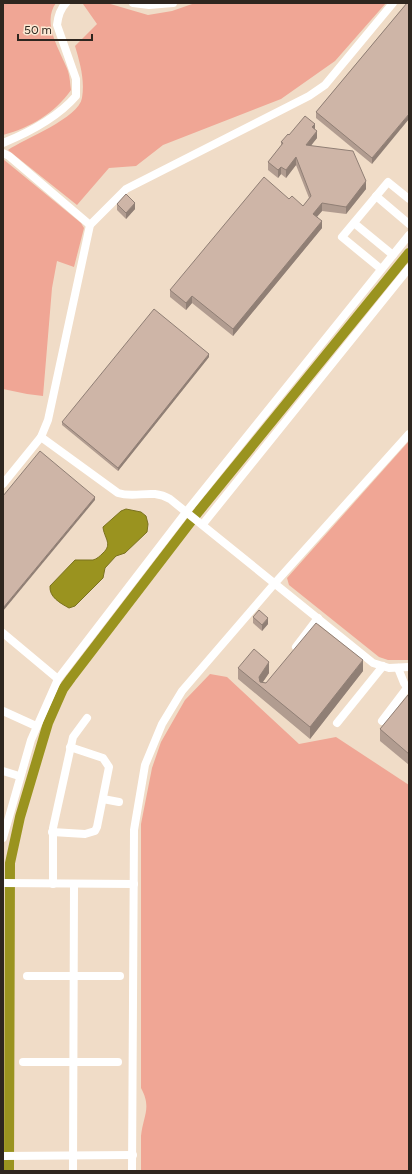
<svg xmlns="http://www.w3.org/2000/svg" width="412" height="1174" font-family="Figtree,sans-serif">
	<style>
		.green { fill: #f0a695 }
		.water { fill: #9a931f; stroke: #7a721f }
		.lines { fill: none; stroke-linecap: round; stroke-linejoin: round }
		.canal { stroke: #9a931f; stroke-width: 10 }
		.minor { stroke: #fff; stroke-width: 8 }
		.wall { fill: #b19c90 }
		.shaded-wall { fill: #907f75 }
		.building { fill: #ceb5a7; stroke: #907f75 }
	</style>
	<rect width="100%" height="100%" fill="#f0dcc7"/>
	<g class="green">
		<path d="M 3,3 L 56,3 C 41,23 61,52 68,71 C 70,77 70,84 71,90 C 55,113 30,128 3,135 Z"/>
		<path d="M 107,3 L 148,15 L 172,11 L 195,3 L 386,3 L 335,61 L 281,99 L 163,145 L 136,166 L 109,168 L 77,205 L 8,150 C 24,139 79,118 82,98 C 85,80 80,63 75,46 L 97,24 L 83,4 Z"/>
		<path d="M 3,159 L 81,223 L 84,228 L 74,267 L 57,261 L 52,288 L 43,396 L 27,394 L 3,389 Z"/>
		<path d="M 409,441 L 409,660 L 388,660 L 379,657 L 289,585 L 287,578 Z"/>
		<path d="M 210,674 L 227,677 L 299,744 L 336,737 L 409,785 L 409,1171 L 141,1171 C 141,1159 141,1148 141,1136 C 143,1116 152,1108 141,1088 L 141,824 L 152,768 L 161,742 L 185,700 Z"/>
	</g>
	<path class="water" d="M 126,509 L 141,512 L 146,516 L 148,524 L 147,532 L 125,553 L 116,556 L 105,568 L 103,578 L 75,606 L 69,608 C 60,603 49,597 50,586 L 75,560 L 93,560 C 97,559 100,556 103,553 C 113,544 104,538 103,527 L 121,511 Z"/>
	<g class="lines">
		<path class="canal" d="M 9,1171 L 10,863 L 20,817 L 48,723 L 63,689 L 71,678 L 199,511 L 409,253"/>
		<g class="minor">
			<path d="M 133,3 L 149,5 L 173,3"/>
			<path d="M 3,143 C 30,132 57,118 76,96 L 76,79 L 57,25 C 58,16 60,9 66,3"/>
			<path d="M 3,153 L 9,156 L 90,225"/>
			<path d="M 376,196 L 409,224"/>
			<path d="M 354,223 L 393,255"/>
			<path d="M 381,269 L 342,237 L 388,182 L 409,199"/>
			<path d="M 41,437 L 118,493 C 137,499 151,488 170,499 L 373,663 L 389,668 L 409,667"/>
			<path d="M 3,484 L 41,437 L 48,420 L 90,225 L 126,189 L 309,96 L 325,85 L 393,3"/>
			<path d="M 203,524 L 409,268"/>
			<path d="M 3,633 L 58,679"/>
			<path d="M 296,647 L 318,618"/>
			<path d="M 398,668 L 404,683 L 409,690"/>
			<path d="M 3,711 L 36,726"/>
			<path d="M 382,721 L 407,688"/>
			<path d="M 337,723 L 383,666"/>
			<path d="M 3,771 L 19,776"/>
			<path d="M 103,799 L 119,802"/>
			<path d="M 52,832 L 85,834 L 95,831 L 97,827 L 109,767 L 103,758 L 70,747"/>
			<path d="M 3,838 L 31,740 L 58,679 L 187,511 L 409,235"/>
			<path d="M 3,883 L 134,884"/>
			<path d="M 53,884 L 53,828 L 73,737 L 87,718"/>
			<path d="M 27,976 L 120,976"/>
			<path d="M 23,1062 L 118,1062"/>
			<path d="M 3,1156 L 133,1155"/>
			<path d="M 73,1171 L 74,884"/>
			<path d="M 132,1171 L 134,830 L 145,765 L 162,724 L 182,691 L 275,583 L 409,434"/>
		</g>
	</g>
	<g class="wall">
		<path d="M 407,3 L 372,164 L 316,118 L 316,112 Z"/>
		<path d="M 315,130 L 317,138 L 311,145 L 366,189 L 346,214 L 322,211 L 317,217 L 322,228 L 233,336 L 192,303 L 186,310 L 170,297 L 170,290 L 289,199 L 303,206 L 309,198 L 296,165 L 286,178 L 281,174 L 278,178 L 268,170 L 268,162 L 281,146 L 281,142 L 289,135 Z"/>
		<path d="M 117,204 L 135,209 L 126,219 L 117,210 Z"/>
		<path d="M 209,357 L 118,471 L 62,425 L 62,422 Z"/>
		<path d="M 253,617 L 268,624 L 262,631 L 253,623 Z"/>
		<path d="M 238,668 L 269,673 L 263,682 L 266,683 L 363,671 L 310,739 L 238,679 Z"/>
		<path d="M 409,696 L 409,765 L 380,741 L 380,729 Z"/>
	</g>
	<g class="shaded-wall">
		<path d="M 409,114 L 409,119 L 372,164 L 372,158 Z"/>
		<path d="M 315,124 L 315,131 L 312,127 Z"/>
		<path d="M 317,131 L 317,138 L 306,152 L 306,145 Z"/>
		<path d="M 296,157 L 296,165 L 286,178 L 286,170 Z"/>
		<path d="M 281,167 L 281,174 L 278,178 L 278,170 Z"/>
		<path d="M 366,181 L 366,189 L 346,214 L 346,207 Z"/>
		<path d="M 135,203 L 135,209 L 126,219 L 126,213 Z"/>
		<path d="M 322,203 L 322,211 L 313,221 L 313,214 Z"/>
		<path d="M 322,221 L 322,228 L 233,336 L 233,329 Z"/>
		<path d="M 192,296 L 192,303 L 186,310 L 186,303 Z"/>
		<path d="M 209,354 L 209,357 L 118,471 L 118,468 Z"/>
		<path d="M 95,497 L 95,500 L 3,611 L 3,608 Z"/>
		<path d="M 268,618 L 268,624 L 262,631 L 262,625 Z"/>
		<path d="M 363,660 L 363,671 L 310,739 L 310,727 Z"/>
		<path d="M 269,662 L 269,673 L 260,686 L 259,677 Z"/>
	</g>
	<g class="building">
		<path d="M 407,3 L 409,3 L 409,114 L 372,158 L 316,112 Z"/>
		<path d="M 305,116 L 315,124 L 312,127 L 317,131 L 306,145 L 353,151 L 366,181 L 346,207 L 322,203 L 313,214 L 322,221 L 233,329 L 192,296 L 186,303 L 170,290 L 264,177 L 289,199 L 292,196 L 303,206 L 311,196 L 296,157 L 286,170 L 281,167 L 278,170 L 268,162 L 283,143 L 281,142 L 288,134 L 289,135 Z"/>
		<path d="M 126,194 L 135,203 L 126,213 L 117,204 Z"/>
		<path d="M 154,309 L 209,354 L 118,468 L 62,422 Z"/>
		<path d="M 40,451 L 95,497 L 3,608 L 3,496 Z"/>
		<path d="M 259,610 L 268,618 L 262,625 L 253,617 Z"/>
		<path d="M 316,623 L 363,660 L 310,727 L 238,668 L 254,649 L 269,662 L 259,677 L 260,682 L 266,683 Z"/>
		<path d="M 408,695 L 409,696 L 409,754 L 380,729 Z"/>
	</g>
	<rect width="412" height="1174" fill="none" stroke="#2e261f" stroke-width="8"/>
	<path d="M18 34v6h74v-6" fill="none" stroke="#2e261f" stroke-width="2"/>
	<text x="24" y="34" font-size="12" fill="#2e261f" stroke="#fde9d4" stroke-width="3" paint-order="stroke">50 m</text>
</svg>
